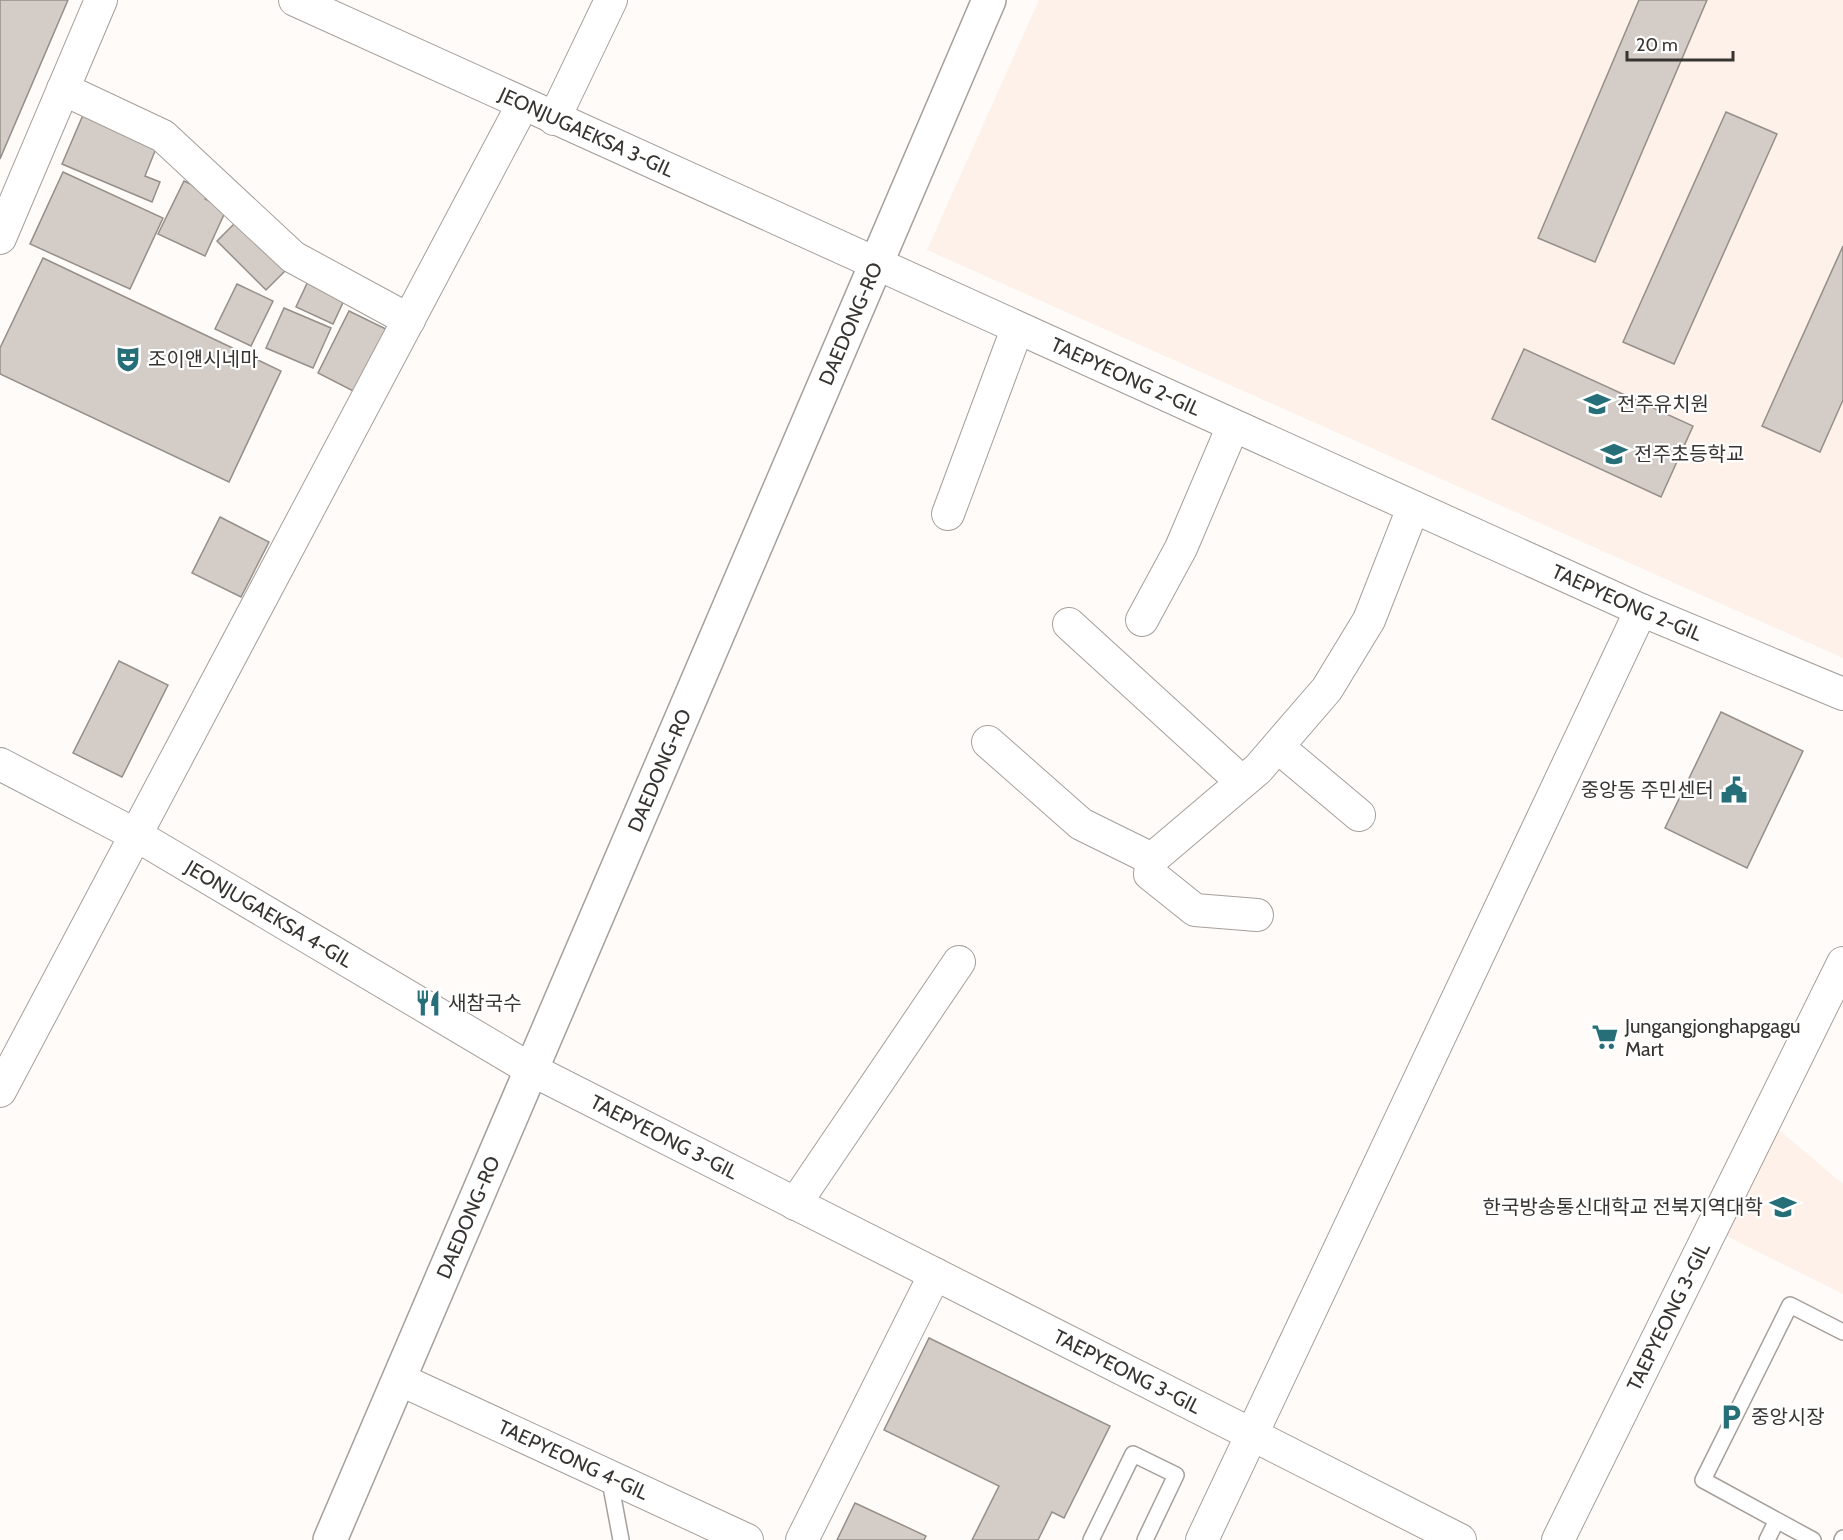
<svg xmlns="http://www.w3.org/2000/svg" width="1843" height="1540" font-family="Cabin,'Noto Sans KR',sans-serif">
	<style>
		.built { fill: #fdf1e9 }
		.building { fill: #d3ccc7; stroke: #958e89; stroke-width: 1.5 }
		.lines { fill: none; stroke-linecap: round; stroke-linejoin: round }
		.lane-casing { stroke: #a69f9a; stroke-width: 18 }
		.street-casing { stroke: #a69f9a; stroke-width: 34 }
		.secondary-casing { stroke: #a69f9a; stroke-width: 36 }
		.lane { stroke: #fff; stroke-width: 15 }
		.street { stroke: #fff; stroke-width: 32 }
		.secondary { stroke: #fff; stroke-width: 33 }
		.labels { text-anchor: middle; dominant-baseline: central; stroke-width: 4.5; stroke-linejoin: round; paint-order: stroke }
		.street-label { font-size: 20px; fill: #373432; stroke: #fff }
		.poi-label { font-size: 20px; fill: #373432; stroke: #fff; text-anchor: start }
	</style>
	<rect width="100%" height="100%" fill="#fefbf9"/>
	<g class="built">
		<path d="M 1039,0 L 1843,0 L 1843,658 L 927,250 Z"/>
		<path d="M 1766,1119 L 1843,1184 L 1843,1294 L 1712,1229 Z"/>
	</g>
	<g class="building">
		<path d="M 0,0 L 68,0 L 0,159 Z"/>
		<path d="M 1639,0 L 1707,0 L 1595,262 L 1538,238 Z"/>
		<path d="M 1726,112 L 1777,134 L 1674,364 L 1623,342 Z"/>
		<path d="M 83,115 L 157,146 L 145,176 L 160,182 L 152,202 L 62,164 Z"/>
		<path d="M 63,172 L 163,218 L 130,289 L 30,244 Z"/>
		<path d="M 184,181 L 208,192 L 205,199 L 226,210 L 205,256 L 158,234 Z"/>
		<path d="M 238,220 L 287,269 L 266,290 L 217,241 Z"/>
		<path d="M 1843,246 L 1843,400 L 1820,452 L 1762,426 Z"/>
		<path d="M 43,258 L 281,371 L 229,482 L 0,374 L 0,348 Z"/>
		<path d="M 310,277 L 347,294 L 333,324 L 296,307 Z"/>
		<path d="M 237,284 L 273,301 L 251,346 L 215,329 Z"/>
		<path d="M 284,308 L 331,328 L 313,368 L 266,348 Z"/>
		<path d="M 349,311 L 388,330 L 357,393 L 318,373 Z"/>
		<path d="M 1524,349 L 1693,426 L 1661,497 L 1492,419 Z"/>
		<path d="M 220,517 L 269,542 L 241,597 L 192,573 Z"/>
		<path d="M 119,661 L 168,685 L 122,777 L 73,753 Z"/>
		<path d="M 1721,712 L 1803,751 L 1747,868 L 1665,828 Z"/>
		<path d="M 929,1338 L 1110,1426 L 1064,1518 L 1052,1512 L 1038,1540 L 972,1540 L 999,1486 L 884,1430 Z"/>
		<path d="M 855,1503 L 926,1536 L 924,1540 L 837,1540 Z"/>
	</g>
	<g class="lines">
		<g class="lane-casing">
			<g id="lane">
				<path d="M 609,1476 L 621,1540"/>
				<path d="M 1091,1540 L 1133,1454 L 1176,1475 L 1145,1540"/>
				<path d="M 1767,1540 L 1776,1522"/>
				<path d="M 1813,1540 L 1703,1480 L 1790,1305 L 1843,1332"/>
				<path d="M 1842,1540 L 1843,1538"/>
			</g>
		</g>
		<g class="street-casing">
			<g id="street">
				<path id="s1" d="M 295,0 L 1641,610 L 1843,694"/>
				<path d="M 63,89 L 163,136 L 293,257 L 409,320"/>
				<path d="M 554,119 L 611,0"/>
				<path d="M 0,238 L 101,0"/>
				<path d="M 948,514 L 1017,329"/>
				<path d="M 1142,620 L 1181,548 L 1233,426"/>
				<path d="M 1069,624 L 1242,782"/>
				<path d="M 988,742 L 1081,824 L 1152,859 L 1258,769 L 1327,689 L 1369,620 L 1413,508"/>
				<path d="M 1278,747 L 1359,815"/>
				<path id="s2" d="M 0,764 L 136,835 L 532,1070 L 1460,1540"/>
				<path d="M 1152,859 L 1150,874 L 1195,910 L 1257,915"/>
				<path d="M 0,1091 L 523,104"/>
				<path d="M 795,1204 L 959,962"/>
				<path id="s3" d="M 399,1379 L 747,1540"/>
				<path d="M 802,1540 L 935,1274"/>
				<path d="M 1202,1540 L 1641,610"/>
				<path id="s4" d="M 1558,1540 L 1843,963"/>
			</g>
		</g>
		<g class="secondary-casing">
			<g id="secondary">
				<path id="s5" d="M 330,1540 L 989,0"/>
			</g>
		</g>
		<use href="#lane" class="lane"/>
		<use href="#street" class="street"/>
		<use href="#secondary" class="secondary"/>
	</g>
	<defs>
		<g id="theatre-bare" transform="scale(2.07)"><path d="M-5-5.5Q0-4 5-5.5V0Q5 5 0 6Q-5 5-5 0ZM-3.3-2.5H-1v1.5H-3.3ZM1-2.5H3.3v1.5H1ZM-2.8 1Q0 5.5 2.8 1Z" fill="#266f78" stroke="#fff" stroke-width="2.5" paint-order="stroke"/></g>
		<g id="school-bare" transform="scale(2.07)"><path d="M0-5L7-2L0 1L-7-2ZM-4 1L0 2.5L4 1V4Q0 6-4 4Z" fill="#266f78" stroke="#fff" stroke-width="2.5" paint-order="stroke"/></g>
		<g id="civic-bare" transform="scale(2.07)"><path d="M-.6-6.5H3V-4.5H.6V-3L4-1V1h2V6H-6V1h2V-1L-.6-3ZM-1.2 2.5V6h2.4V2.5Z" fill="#266f78" stroke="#fff" stroke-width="2.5" paint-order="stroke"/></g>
		<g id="restaurant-bare" transform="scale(2.07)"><path d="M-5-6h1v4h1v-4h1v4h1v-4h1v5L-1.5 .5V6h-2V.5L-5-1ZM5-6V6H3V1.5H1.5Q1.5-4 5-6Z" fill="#266f78" stroke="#fff" stroke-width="2.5" paint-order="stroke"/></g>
		<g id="supermarket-bare" transform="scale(2.07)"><path d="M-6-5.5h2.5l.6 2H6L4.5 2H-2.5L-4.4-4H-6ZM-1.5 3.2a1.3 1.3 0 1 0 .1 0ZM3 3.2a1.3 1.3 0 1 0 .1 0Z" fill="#266f78" stroke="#fff" stroke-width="2.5" paint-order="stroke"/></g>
		<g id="university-bare" transform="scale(2.07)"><path d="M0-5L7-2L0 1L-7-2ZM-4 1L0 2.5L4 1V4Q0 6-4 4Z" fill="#266f78" stroke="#fff" stroke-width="2.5" paint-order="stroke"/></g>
		<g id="parking-bare" transform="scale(2.07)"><path d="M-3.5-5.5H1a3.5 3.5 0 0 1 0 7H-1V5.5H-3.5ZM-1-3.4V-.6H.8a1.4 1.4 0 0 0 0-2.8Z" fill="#266f78" stroke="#fff" stroke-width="2.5" paint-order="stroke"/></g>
	</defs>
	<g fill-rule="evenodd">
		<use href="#theatre-bare" x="128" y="359"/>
		<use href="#school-bare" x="1597" y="404"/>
		<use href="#school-bare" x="1614" y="454"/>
		<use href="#civic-bare" x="1734" y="790"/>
		<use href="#restaurant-bare" x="428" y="1003"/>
		<use href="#supermarket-bare" x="1605" y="1037"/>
		<use href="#university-bare" x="1783" y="1207"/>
		<use href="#parking-bare" x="1731" y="1417"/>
	</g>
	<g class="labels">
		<g class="street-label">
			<text stroke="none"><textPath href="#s1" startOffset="320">JEONJUGAEKSA 3-GIL</textPath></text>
			<text stroke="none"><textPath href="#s5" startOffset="1323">DAEDONG-RO</textPath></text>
			<text stroke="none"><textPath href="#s1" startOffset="912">TAEPYEONG 2-GIL</textPath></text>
			<text stroke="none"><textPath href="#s1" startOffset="1462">TAEPYEONG 2-GIL</textPath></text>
			<text stroke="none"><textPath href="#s5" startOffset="837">DAEDONG-RO</textPath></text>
			<text stroke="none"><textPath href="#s2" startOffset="308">JEONJUGAEKSA 4-GIL</textPath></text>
			<text stroke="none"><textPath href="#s2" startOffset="762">TAEPYEONG 3-GIL</textPath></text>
			<text stroke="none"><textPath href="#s5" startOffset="351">DAEDONG-RO</textPath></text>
			<text stroke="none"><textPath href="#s4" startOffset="249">TAEPYEONG 3-GIL</textPath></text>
			<text stroke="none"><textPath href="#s2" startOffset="1281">TAEPYEONG 3-GIL</textPath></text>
			<text stroke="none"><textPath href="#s3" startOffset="192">TAEPYEONG 4-GIL</textPath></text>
		</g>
		<g class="poi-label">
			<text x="148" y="359">조이앤시네마</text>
			<text x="1617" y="404">전주유치원</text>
			<text x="1634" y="454">전주초등학교</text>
			<text x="1714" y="790" text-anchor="end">중앙동 주민센터</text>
			<text x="448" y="1003">새참국수</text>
			<text x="1625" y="1026">Jungangjonghapgagu<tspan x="1625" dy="23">Mart</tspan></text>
			<text x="1763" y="1207" text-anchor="end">한국방송통신대학교 전북지역대학</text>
			<text x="1751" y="1417">중앙시장</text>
		</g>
	</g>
	<path d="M1627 51v9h106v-9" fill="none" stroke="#373432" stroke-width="3"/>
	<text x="1636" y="51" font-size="18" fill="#373432" stroke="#ffffff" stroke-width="4.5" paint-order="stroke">20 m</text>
</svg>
